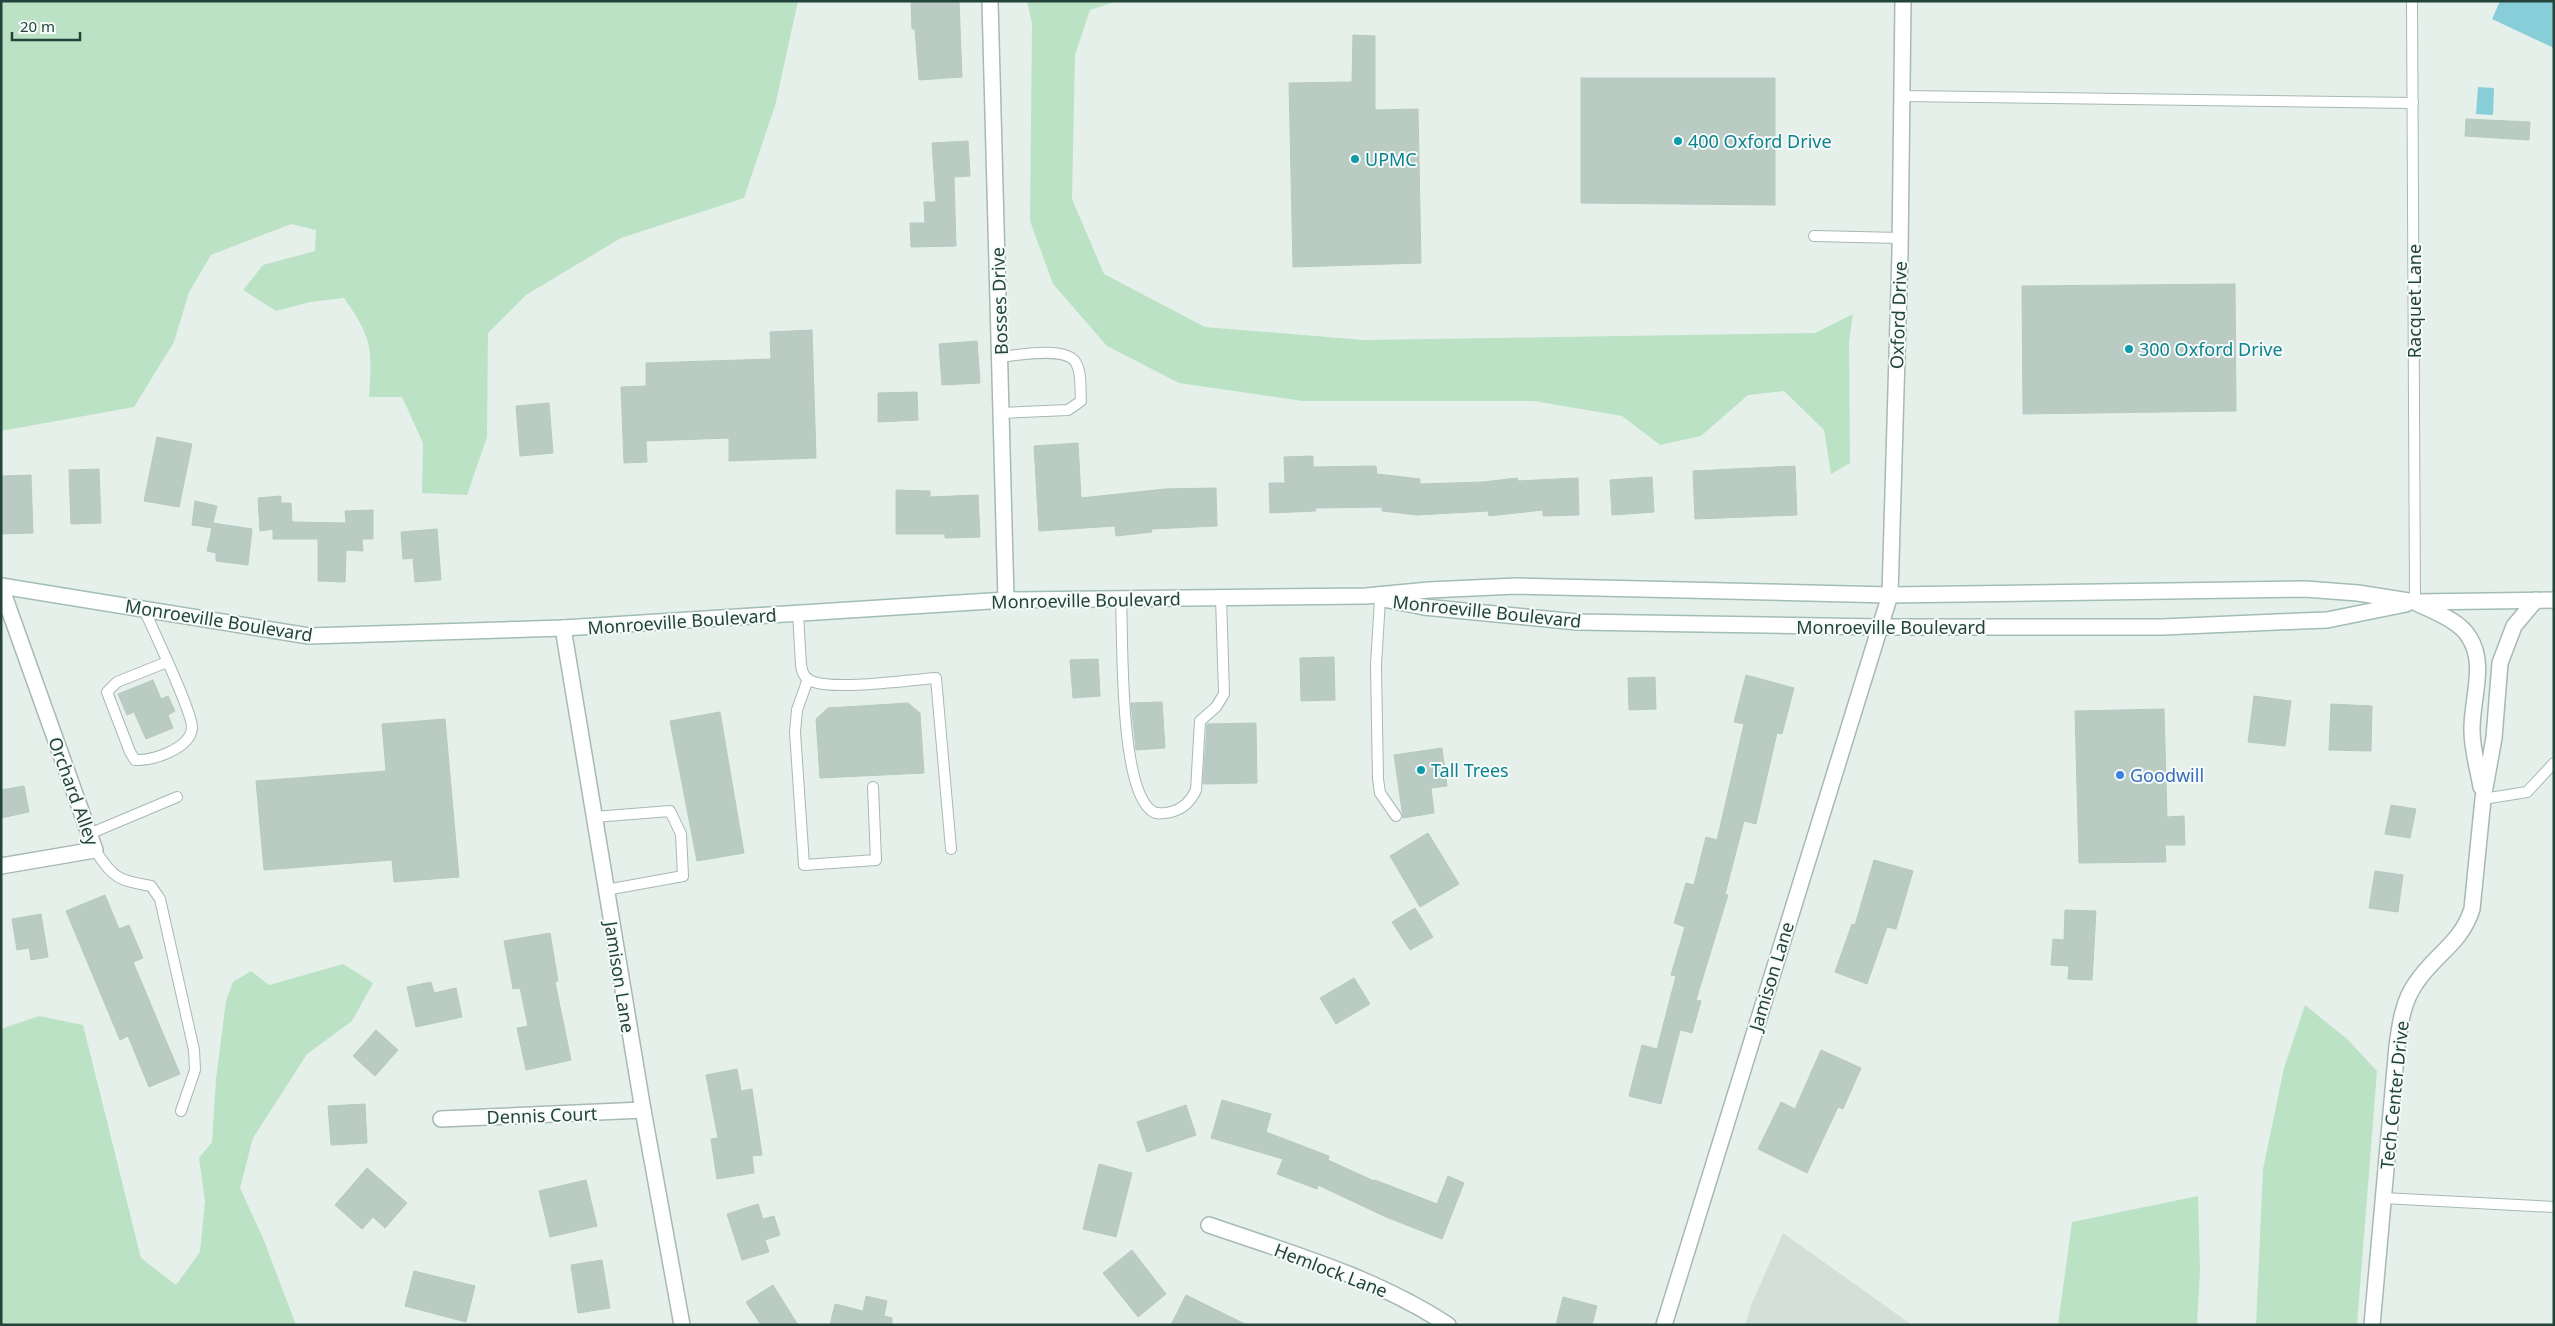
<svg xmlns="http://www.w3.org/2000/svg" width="2555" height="1326" font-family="'Noto Sans',sans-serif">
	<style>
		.built { fill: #d3e0da }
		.green { fill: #bce2c6 }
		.water { fill: #88ced9 }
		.building { fill: #bacbc4; stroke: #b6cac2 }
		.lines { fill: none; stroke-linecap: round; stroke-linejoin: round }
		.service-casing { stroke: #a7b9b2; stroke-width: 12 }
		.minor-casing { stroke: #a7b9b2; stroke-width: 18 }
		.tertiary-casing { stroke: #a7b9b2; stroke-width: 18 }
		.secondary-casing { stroke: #a2bdb3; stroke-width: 18 }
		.service { stroke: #fff; stroke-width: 10 }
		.minor { stroke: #fff; stroke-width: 15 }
		.tertiary { stroke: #fff; stroke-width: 15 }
		.secondary { stroke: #fff; stroke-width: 15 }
		.culture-dot { fill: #0f9aa8; stroke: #f6fbf9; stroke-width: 2 }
		.shop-dot { fill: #3f7fe0; stroke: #f6fbf9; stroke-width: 2 }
		.labels { text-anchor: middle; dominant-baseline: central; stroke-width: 4; stroke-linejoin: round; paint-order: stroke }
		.culture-label { font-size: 18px; fill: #0d838f; stroke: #f6fbf9; text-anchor: start }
		.street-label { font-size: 18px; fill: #22443a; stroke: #f6fbf9 }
		.shop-label { font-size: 18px; fill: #366cbe; stroke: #f6fbf9; text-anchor: start }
	</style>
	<rect width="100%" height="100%" fill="#e5f0eb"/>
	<path class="built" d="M 1783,1233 L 1912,1325 L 1745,1325 L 1752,1303 Z"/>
	<g class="green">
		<path d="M 1,1 L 798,1 L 775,106 L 744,198 L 621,238 L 526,295 L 488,333 L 487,437 L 467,495 L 422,493 L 423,443 L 402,397 L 369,397 C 372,349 373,339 344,298 L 310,302 L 276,311 L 243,290 L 263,265 L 315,251 L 316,230 L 291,224 L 211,255 L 189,292 L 174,342 L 134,407 L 1,431 Z"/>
		<path d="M 1027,1 L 1118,1 L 1090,10 L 1075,55 L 1072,199 L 1104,274 L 1205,327 L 1364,340 L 1815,333 L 1853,314 L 1849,342 L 1850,463 L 1831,474 L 1824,430 L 1784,391 L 1748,395 L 1701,436 L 1660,445 L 1622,416 L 1534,401 L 1303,401 L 1179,383 L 1107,346 L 1053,284 L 1030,221 L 1032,23 Z"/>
		<path d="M 343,964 L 373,983 L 352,1021 L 307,1054 L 253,1138 L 240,1188 L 263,1238 L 296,1325 L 1,1325 L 1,1029 L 39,1016 L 83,1025 L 141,1258 L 176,1285 L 200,1252 L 205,1201 L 199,1158 L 212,1142 L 216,1079 L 226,1001 L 233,982 L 251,971 L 269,985 Z"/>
		<path d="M 2305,1005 L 2347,1039 L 2377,1071 L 2357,1325 L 2256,1325 L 2263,1169 L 2284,1068 Z"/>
		<path d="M 2198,1196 L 2200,1271 L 2197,1325 L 2058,1325 L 2072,1222 Z"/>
	</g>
	<g class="water">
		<path d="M 2500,1 L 2554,1 L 2554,48 L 2492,19 Z"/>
		<path d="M 2478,87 L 2494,88 L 2493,115 L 2476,114 Z"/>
	</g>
	<g class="building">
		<path d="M 911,1 L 959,1 L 962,77 L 919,80 L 915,29 L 912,29 Z"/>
		<path d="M 1353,35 L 1375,36 L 1375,110 L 1418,109 L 1421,263 L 1293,267 L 1289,83 L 1352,82 Z"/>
		<path d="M 1581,78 L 1775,78 L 1775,205 L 1581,203 Z"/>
		<path d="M 2466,119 L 2530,122 L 2529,140 L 2465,136 Z"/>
		<path d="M 968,141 L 970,176 L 954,177 L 956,246 L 911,247 L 910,223 L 925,223 L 924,202 L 936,202 L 932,143 Z"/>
		<path d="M 2235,284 L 2236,411 L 2023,414 L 2022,286 Z"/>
		<path d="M 812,330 L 816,458 L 729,461 L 729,438 L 646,441 L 647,462 L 624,463 L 621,387 L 646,386 L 646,363 L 771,359 L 770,332 Z"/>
		<path d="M 977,341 L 980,383 L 942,385 L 939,344 Z"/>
		<path d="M 917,392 L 918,420 L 878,422 L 878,393 Z"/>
		<path d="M 549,403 L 553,453 L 520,456 L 516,406 Z"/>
		<path d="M 157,437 L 192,444 L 179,507 L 144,501 Z"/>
		<path d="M 1078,443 L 1081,498 L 1165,489 L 1216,488 L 1217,526 L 1151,529 L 1152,532 L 1116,536 L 1115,526 L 1039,531 L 1034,446 Z"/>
		<path d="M 1313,456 L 1313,467 L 1376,466 L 1377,474 L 1420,479 L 1420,484 L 1483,482 L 1517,478 L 1518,481 L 1578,478 L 1579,515 L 1543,516 L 1543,510 L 1489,516 L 1488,511 L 1417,515 L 1382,511 L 1382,507 L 1315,508 L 1316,511 L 1270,513 L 1269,483 L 1285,483 L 1284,457 Z"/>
		<path d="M 1795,466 L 1797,515 L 1695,519 L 1693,471 Z"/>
		<path d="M 99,469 L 101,523 L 71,524 L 69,470 Z"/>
		<path d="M 31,475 L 33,533 L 1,534 L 1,476 Z"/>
		<path d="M 1652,477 L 1654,512 L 1612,515 L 1610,480 Z"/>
		<path d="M 896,490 L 930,491 L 930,497 L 978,495 L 980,537 L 945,538 L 945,534 L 896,534 Z"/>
		<path d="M 281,496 L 281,503 L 291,503 L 292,522 L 346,523 L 345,511 L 373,510 L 373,539 L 362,539 L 363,551 L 346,550 L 345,582 L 318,581 L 318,539 L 273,539 L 273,529 L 260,531 L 258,498 Z"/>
		<path d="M 195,501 L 217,506 L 213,523 L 252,529 L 248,565 L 216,561 L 216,553 L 207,551 L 212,528 L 192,525 Z"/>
		<path d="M 437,529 L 441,580 L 415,582 L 413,558 L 403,559 L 401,532 Z"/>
		<path d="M 1334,657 L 1335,700 L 1301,701 L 1300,658 Z"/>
		<path d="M 1098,659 L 1100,696 L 1073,698 L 1070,660 Z"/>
		<path d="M 1746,675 L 1794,688 L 1782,734 L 1777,733 L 1756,824 L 1744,821 L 1725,894 L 1728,895 L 1696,1000 L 1701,1001 L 1692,1033 L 1680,1030 L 1661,1104 L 1629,1096 L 1642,1045 L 1657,1049 L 1676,976 L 1671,975 L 1685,927 L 1674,923 L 1686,883 L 1694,885 L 1706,837 L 1717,840 L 1744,724 L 1734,722 Z"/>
		<path d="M 1655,677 L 1656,709 L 1629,710 L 1628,678 Z"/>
		<path d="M 153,680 L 161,699 L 168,696 L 175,711 L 168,715 L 173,728 L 146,739 L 134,712 L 127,715 L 118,694 Z"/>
		<path d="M 2254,696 L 2291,701 L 2285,746 L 2248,742 Z"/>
		<path d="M 1162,702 L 1165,748 L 1136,750 L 1131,703 Z"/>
		<path d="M 908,703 L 920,713 L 924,773 L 820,778 L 816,719 L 828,708 Z"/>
		<path d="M 2331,704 L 2372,706 L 2371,751 L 2329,750 Z"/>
		<path d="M 2164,709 L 2167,817 L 2184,816 L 2185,845 L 2165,845 L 2166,862 L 2079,863 L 2075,711 Z"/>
		<path d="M 720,712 L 744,853 L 697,861 L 670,721 Z"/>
		<path d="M 445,719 L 459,877 L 394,882 L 392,860 L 264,870 L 256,781 L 386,771 L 382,724 Z"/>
		<path d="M 1256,723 L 1257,783 L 1203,784 L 1207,724 Z"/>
		<path d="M 1442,748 L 1447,786 L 1431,788 L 1434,813 L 1403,818 L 1394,755 Z"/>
		<path d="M 24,786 L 29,812 L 1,818 L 1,790 Z"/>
		<path d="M 2391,805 L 2416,809 L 2410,838 L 2385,834 Z"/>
		<path d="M 1428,833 L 1459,884 L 1420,907 L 1390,856 Z"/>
		<path d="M 1874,860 L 1913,871 L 1896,929 L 1887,927 L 1867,984 L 1835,972 L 1852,924 L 1855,925 Z"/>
		<path d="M 2375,871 L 2403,875 L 2398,912 L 2369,908 Z"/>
		<path d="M 105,895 L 119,929 L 129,925 L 143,958 L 133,962 L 180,1074 L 149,1087 L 128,1036 L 120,1040 L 66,911 Z"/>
		<path d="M 1415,908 L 1433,937 L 1410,950 L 1392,922 Z"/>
		<path d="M 2065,910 L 2096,911 L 2092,980 L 2068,979 L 2069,966 L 2051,965 L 2053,939 L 2064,940 Z"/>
		<path d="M 41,914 L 48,957 L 31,960 L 29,948 L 17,950 L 12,919 Z"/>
		<path d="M 550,933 L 558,981 L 555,982 L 571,1060 L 526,1070 L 517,1028 L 528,1026 L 520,988 L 513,989 L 504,941 Z"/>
		<path d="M 1354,978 L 1370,1004 L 1336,1024 L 1320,998 Z"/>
		<path d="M 431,982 L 434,993 L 456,988 L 462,1017 L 416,1027 L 407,987 Z"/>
		<path d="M 376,1030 L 398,1050 L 375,1076 L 353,1056 Z"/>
		<path d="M 1821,1050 L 1861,1068 L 1843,1109 L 1838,1107 L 1807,1173 L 1758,1149 L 1781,1102 L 1795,1109 Z"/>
		<path d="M 737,1069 L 741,1091 L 752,1089 L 762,1155 L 752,1156 L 754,1173 L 717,1179 L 711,1139 L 718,1138 L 706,1075 Z"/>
		<path d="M 1222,1100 L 1271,1114 L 1266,1132 L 1329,1156 L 1328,1160 L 1374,1181 L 1375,1180 L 1437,1204 L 1448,1176 L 1464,1183 L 1442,1239 L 1386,1217 L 1318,1185 L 1317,1189 L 1277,1174 L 1283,1159 L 1211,1138 Z"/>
		<path d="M 365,1104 L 367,1143 L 331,1145 L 328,1106 Z"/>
		<path d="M 1186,1105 L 1196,1135 L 1147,1152 L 1137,1122 Z"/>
		<path d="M 1099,1164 L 1132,1173 L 1116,1237 L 1083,1229 Z"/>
		<path d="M 367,1168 L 407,1203 L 385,1228 L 373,1217 L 362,1229 L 335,1205 Z"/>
		<path d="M 586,1180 L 597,1226 L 550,1237 L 539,1191 Z"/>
		<path d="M 758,1204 L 763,1219 L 774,1216 L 780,1235 L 765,1240 L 769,1252 L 742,1260 L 727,1214 Z"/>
		<path d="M 1132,1250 L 1166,1294 L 1138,1317 L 1103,1273 Z"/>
		<path d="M 602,1260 L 610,1308 L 578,1313 L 571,1265 Z"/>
		<path d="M 414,1271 L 475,1286 L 466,1322 L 405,1306 Z"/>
		<path d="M 773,1285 L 798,1325 L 761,1325 L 746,1302 Z"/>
		<path d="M 1186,1295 L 1247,1325 L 1171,1325 Z"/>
		<path d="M 866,1296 L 887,1301 L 884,1316 L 892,1318 L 892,1325 L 830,1325 L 835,1304 L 863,1311 Z"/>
		<path d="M 1563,1297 L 1597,1306 L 1592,1325 L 1556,1325 Z"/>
	</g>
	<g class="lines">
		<g class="service-casing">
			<g id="service">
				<path d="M 2412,1 L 2415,602"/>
				<path d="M 1902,96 L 2413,103"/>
				<path d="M 1814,236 L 1900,238"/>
				<path d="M 1001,357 C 1018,355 1067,346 1076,363 C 1082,373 1080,390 1081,401 L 1068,410 L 1002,413"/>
				<path d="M 1121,599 C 1123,639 1119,789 1152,811 C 1157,815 1165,813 1171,812 C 1183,809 1191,801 1196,790 L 1200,721 L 1216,707 L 1224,694 L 1221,597"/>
				<path d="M 1380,599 L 1376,665 L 1378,779 L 1380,793 L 1396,816"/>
				<path d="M 144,609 C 152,628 193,713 192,728 C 190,749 152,761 135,760 L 130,752 L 107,692 L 117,682 L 167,662"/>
				<path d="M 798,613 L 801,665 C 802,674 806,680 814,682 C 838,690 908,680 936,678 L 951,849"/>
				<path d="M 808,679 L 797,710 L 795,732 L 804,865 L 876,860 L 873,787"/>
				<path d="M 2483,799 L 2527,792 L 2554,763"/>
				<path d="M 594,817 L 670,811 L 681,834 L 683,876 L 606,890"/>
				<path d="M 89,834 L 177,797"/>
				<path d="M 95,850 C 114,879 118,880 151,886 L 160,899 L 194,1050 L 195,1070 L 181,1111"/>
				<path d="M 2383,1198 L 2554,1207"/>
			</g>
		</g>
		<g class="minor-casing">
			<g id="minor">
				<path d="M 990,1 L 1006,600"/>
				<path d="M 1,587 L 95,850 L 1,866"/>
				<path d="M 2415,602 C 2432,611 2459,620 2469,637 C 2487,664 2471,701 2472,731 C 2472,749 2478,769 2481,787"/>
				<path d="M 563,628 L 643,1110 L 682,1325"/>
				<path d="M 441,1119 L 643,1110"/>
				<path d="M 1209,1225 C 1290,1253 1375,1277 1448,1325"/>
				<path d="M 1664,1325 L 1880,627"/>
				<path d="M 2372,1325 L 2397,1046 C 2400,1024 2403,1001 2416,983 C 2435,954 2461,944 2472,909 L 2483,799 L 2494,738 L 2500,663 L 2514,626 L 2536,600"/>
			</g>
		</g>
		<g class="tertiary-casing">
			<path id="tertiary" d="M 1880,627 L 1890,595 L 1900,253 L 1903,1"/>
		</g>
		<g class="secondary-casing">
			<g id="secondary">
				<path d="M 1,586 L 309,636 L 563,628 L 1006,600 L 1366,596 L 1429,590 L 1516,586 L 1890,595 L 2305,589 L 2358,593 L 2415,602 L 2554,600"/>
				<path d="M 1383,599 L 1424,607 L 1577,622 L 1880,627 L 2162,627 L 2301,621 L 2327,620 L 2406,604"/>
			</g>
		</g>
		<use href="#service" class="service"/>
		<use href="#minor" class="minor"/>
		<use href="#tertiary" class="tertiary"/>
		<use href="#secondary" class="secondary"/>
	</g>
	<g class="culture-dot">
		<circle cx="1678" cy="141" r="5"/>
		<circle cx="1355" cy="159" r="5"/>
		<circle cx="2129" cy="349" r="5"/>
		<circle cx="1421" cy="770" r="5"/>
	</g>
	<circle class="shop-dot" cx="2120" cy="775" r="5"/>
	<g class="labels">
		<g class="culture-label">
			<text x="1688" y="141">400 Oxford Drive</text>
			<text x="1365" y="159">UPMC</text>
			<text x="2139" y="349">300 Oxford Drive</text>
			<text x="1431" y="770">Tall Trees</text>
		</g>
		<g class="street-label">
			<text transform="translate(999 301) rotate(-92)">Bosses Drive</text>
			<text transform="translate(2414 301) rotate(-90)">Racquet Lane</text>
			<text transform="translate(1898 315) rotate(-88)">Oxford Drive</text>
			<text transform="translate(1086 600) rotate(-1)">Monroeville Boulevard</text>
			<text transform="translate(1487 611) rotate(6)">Monroeville Boulevard</text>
			<text transform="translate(219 620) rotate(9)">Monroeville Boulevard</text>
			<text transform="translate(682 621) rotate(-4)">Monroeville Boulevard</text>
			<text x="1891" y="627">Monroeville Boulevard</text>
			<text transform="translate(74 791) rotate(70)">Orchard Alley</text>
			<text transform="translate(1771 976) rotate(-73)">Jamison Lane</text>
			<text transform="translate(620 977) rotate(81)">Jamison Lane</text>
			<text transform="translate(2394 1095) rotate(-84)">Tech Center Drive</text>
			<text transform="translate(542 1115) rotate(-2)">Dennis Court</text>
			<text transform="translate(1331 1270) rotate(21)">Hemlock Lane</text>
		</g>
		<g class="shop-label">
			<text x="2130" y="775">Goodwill</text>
		</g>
	</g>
	<rect width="2555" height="1326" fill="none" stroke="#22443a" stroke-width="5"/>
	<path d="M12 32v8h68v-8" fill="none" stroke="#22443a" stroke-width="2.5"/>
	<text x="20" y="32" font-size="15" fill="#22443a" stroke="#f6fbf9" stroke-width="4" paint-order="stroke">20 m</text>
</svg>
